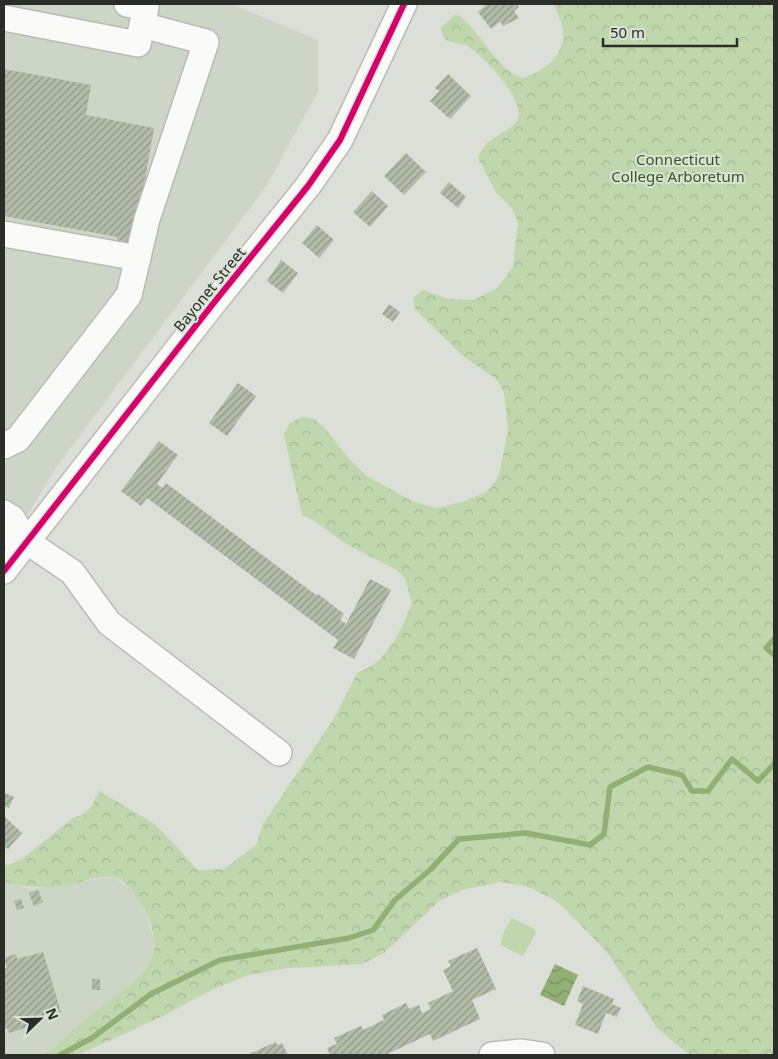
<svg xmlns="http://www.w3.org/2000/svg" width="778" height="1059" font-family="'Noto Sans',sans-serif">
	<style>
		.built { fill: #cdd5c7 }
		.green { fill: #c0d7ad }
		.forest { fill: url(#forest-crowns) }
		.water { fill: url(#water-waves) }
		.lines { fill: none; stroke-linecap: round; stroke-linejoin: round }
		.stream { stroke: #92b075; stroke-width: 5.5 }
		.building { fill: url(#building-hatch) }
		.minor-casing { stroke: #b9bcb6; stroke-width: 28 }
		.minor { stroke: #fafaf9; stroke-width: 25 }
		.cycleway-casing { stroke: #dae2d5; stroke-width: 9 }
		.cycleway { stroke: #d6006c; stroke-width: 6 }
		.labels { text-anchor: middle; dominant-baseline: central; stroke-width: 4; stroke-linejoin: round; paint-order: stroke }
		.park-label { font-size: 15px; fill: #39561d; stroke: #dae2d5 }
		.street-label { font-size: 15px; fill: #2a2d28; stroke: #dae2d5 }
	</style>
	<defs>
		<pattern id="forest-crowns" width="20" height="18" patternUnits="userSpaceOnUse" patternTransform="scale(1.25)"><rect width="20" height="18" fill="#c0d7ad"/><path d="M2 6a3 3 0 1 1 6 0M12 15a3 3 0 1 1 6 0" fill="none" stroke="#a5b995"/></pattern>
		<pattern id="water-waves" width="16" height="10" patternUnits="userSpaceOnUse" patternTransform="scale(1.25)"><rect width="16" height="10" fill="#92b075"/><path d="M0 5q4-4 8 0t8 0" fill="none" stroke="#779060"/></pattern>
		<pattern id="building-hatch" width="6" height="6" patternUnits="userSpaceOnUse" patternTransform="scale(1.25)"><rect width="6" height="6" fill="#b2bca9"/><path d="M-1 1l2-2M0 6l6-6M5 7l2-2" fill="none" stroke="#91998a"/></pattern>
	</defs>
	<rect width="100%" height="100%" fill="#dbdfd8"/>
	<g class="built">
		<path d="M 4,4 L 232,4 L 318,40 L 318,91 L 267,185 L 55,469 L 4,555 Z"/>
		<path d="M 103,877 L 115,878 L 126,885 L 135,894 L 147,916 L 154,940 L 154,953 L 149,967 L 142,977 L 94,1013 L 44,1055 L 4,1055 L 4,881 L 30,889 L 66,886 Z"/>
	</g>
	<path class="green" d="M 512,918 L 535,929 L 536,933 L 523,956 L 500,945 L 504,931 Z"/>
	<path class="forest" d="M 553,4 L 774,4 L 774,1055 L 689,1055 L 657,1028 L 607,952 L 562,906 L 551,898 L 526,886 L 500,882 L 462,890 L 439,901 L 384,953 L 362,964 L 289,968 L 248,975 L 211,990 L 163,1016 L 78,1055 L 45,1055 C 61,1041 77,1026 93,1013 C 131,982 175,967 144,909 C 137,898 128,880 113,877 C 96,874 81,884 65,886 C 45,889 26,887 5,883 L 4,863 L 8,865 L 22,859 L 73,818 L 84,814 L 93,804 L 99,791 L 155,824 L 198,870 L 224,869 L 256,845 L 263,824 L 333,720 L 358,672 C 386,665 402,629 412,603 L 405,578 L 395,569 L 346,544 L 313,520 L 302,515 L 284,435 L 289,424 L 301,417 L 314,419 L 324,427 L 349,459 L 367,476 L 412,501 L 436,508 L 462,502 L 486,492 L 495,482 L 500,471 L 508,430 L 504,392 L 497,380 L 463,356 L 415,309 L 413,298 L 423,290 L 449,299 L 474,300 L 497,288 L 513,267 L 518,223 L 513,210 L 495,191 L 479,160 L 479,154 C 483,149 486,143 492,139 C 500,133 515,128 518,118 C 525,100 484,56 469,47 C 458,40 443,47 441,28 L 454,15 L 460,16 C 481,32 496,69 522,78 C 544,72 566,55 563,30 C 562,21 557,12 553,4 Z"/>
	<path class="water" d="M 555,964 L 578,975 L 564,1006 L 540,995 Z"/>
	<g class="lines">
		<g class="stream">
			<path d="M 774,639 L 766,648 L 774,655"/>
			<path d="M 60,1055 L 92,1038 L 151,994 L 220,960 L 349,938 L 373,930 L 395,900 L 430,870 L 459,839 L 526,833 L 590,845 L 604,834 L 610,787 L 648,767 L 682,775 L 692,791 L 708,791 L 732,759 L 758,781 L 774,764"/>
		</g>
	</g>
	<g class="building">
		<path d="M 487,4 L 517,4 L 519,7 L 514,11 L 519,18 L 503,26 L 500,22 L 491,29 L 478,12 Z"/>
		<path d="M 4,69 L 91,85 L 86,115 L 154,128 L 133,247 L 116,244 L 117,237 L 4,216 Z"/>
		<path d="M 448,74 L 471,96 L 450,119 L 430,101 L 439,91 L 435,88 Z"/>
		<path d="M 406,153 L 426,172 L 404,195 L 384,176 Z"/>
		<path d="M 449,182 L 466,197 L 458,208 L 440,193 Z"/>
		<path d="M 372,191 L 388,206 L 370,227 L 353,212 Z"/>
		<path d="M 317,225 L 334,240 L 319,258 L 302,243 Z"/>
		<path d="M 281,260 L 298,273 L 283,293 L 267,281 Z"/>
		<path d="M 389,304 L 400,312 L 393,322 L 382,314 Z"/>
		<path d="M 238,383 L 256,396 L 227,436 L 209,423 Z"/>
		<path d="M 159,441 L 178,455 L 157,484 L 162,488 L 166,483 L 316,595 L 318,594 L 344,614 L 340,620 L 346,624 L 370,579 L 391,590 L 354,659 L 333,648 L 338,640 L 147,498 L 141,506 L 121,491 Z"/>
		<path d="M 5,793 L 14,797 L 9,808 L 4,806 Z"/>
		<path d="M 4,816 L 22,833 L 8,849 L 4,846 Z"/>
		<path d="M 38,890 L 43,902 L 34,906 L 29,893 Z"/>
		<path d="M 21,899 L 24,908 L 17,910 L 14,901 Z"/>
		<path d="M 477,948 L 496,989 L 472,1000 L 480,1019 L 433,1041 L 430,1034 L 385,1055 L 330,1055 L 327,1048 L 337,1044 L 334,1038 L 361,1026 L 363,1030 L 384,1020 L 382,1015 L 406,1003 L 409,1009 L 419,1005 L 422,1013 L 431,1009 L 428,1003 L 453,991 L 443,970 L 451,966 L 448,961 Z"/>
		<path d="M 43,952 L 61,1012 L 37,1019 L 38,1024 L 9,1033 L 7,1028 L 4,1029 L 4,969 L 7,968 L 4,958 L 16,954 L 17,959 Z"/>
		<rect x="92" y="979" width="8" height="11"/>
		<path d="M 583,986 L 614,999 L 612,1004 L 621,1008 L 617,1017 L 606,1013 L 598,1034 L 575,1025 L 583,1004 L 577,1001 Z"/>
		<path d="M 276,1042 L 277,1045 L 282,1043 L 288,1055 L 247,1055 Z"/>
	</g>
	<g class="lines">
		<g class="minor-casing">
			<g id="minor">
				<path d="M 4,18 L 138,44 L 142,25"/>
				<path d="M 4,234 L 138,258"/>
				<path d="M 4,446 L 18,439 L 129,295 L 147,219 L 206,42 L 142,25 L 146,8 L 127,4"/>
				<path d="M 4,513 L 12,518 L 26,541"/>
				<path d="M 4,534 L 26,541 L 72,572 L 109,623 L 279,753"/>
				<path d="M 4,571 L 212,305 L 308,186 L 340,140 L 404,4"/>
				<path d="M 492,1055 L 521,1052 L 542,1055"/>
			</g>
		</g>
		<use href="#minor" class="minor"/>
		<g class="cycleway-casing">
			<path id="cycleway" d="M 4,571 L 212,305 L 308,186 L 340,140 L 404,4"/>
		</g>
		<use href="#cycleway" class="cycleway"/>
	</g>
	<g class="labels">
		<g class="park-label">
			<text x="678" y="159">Connecticut<tspan x="678" dy="17">College Arboretum</tspan></text>
		</g>
		<g class="street-label">
			<text transform="translate(209 289) rotate(-51)">Bayonet Street</text>
		</g>
	</g>
	<rect width="778" height="1059" fill="none" stroke="#2a2d28" stroke-width="10"/>
	<g transform="translate(40 1019) rotate(67)" stroke="#dae2d5" stroke-width="4" paint-order="stroke">
	<path d="M0-4L9 19L0 12L-9 19Z" fill="#2a2d28"/>
	<text y="-8" font-size="14" font-weight="bold" text-anchor="middle" fill="#2a2d28">N</text>
	</g>
	<path d="M603 38v8h134v-8" fill="none" stroke="#2a2d28" stroke-width="2.5"/>
	<text x="610" y="38" font-size="15" fill="#2a2d28" stroke="#dae2d5" stroke-width="4" paint-order="stroke">50 m</text>
</svg>
